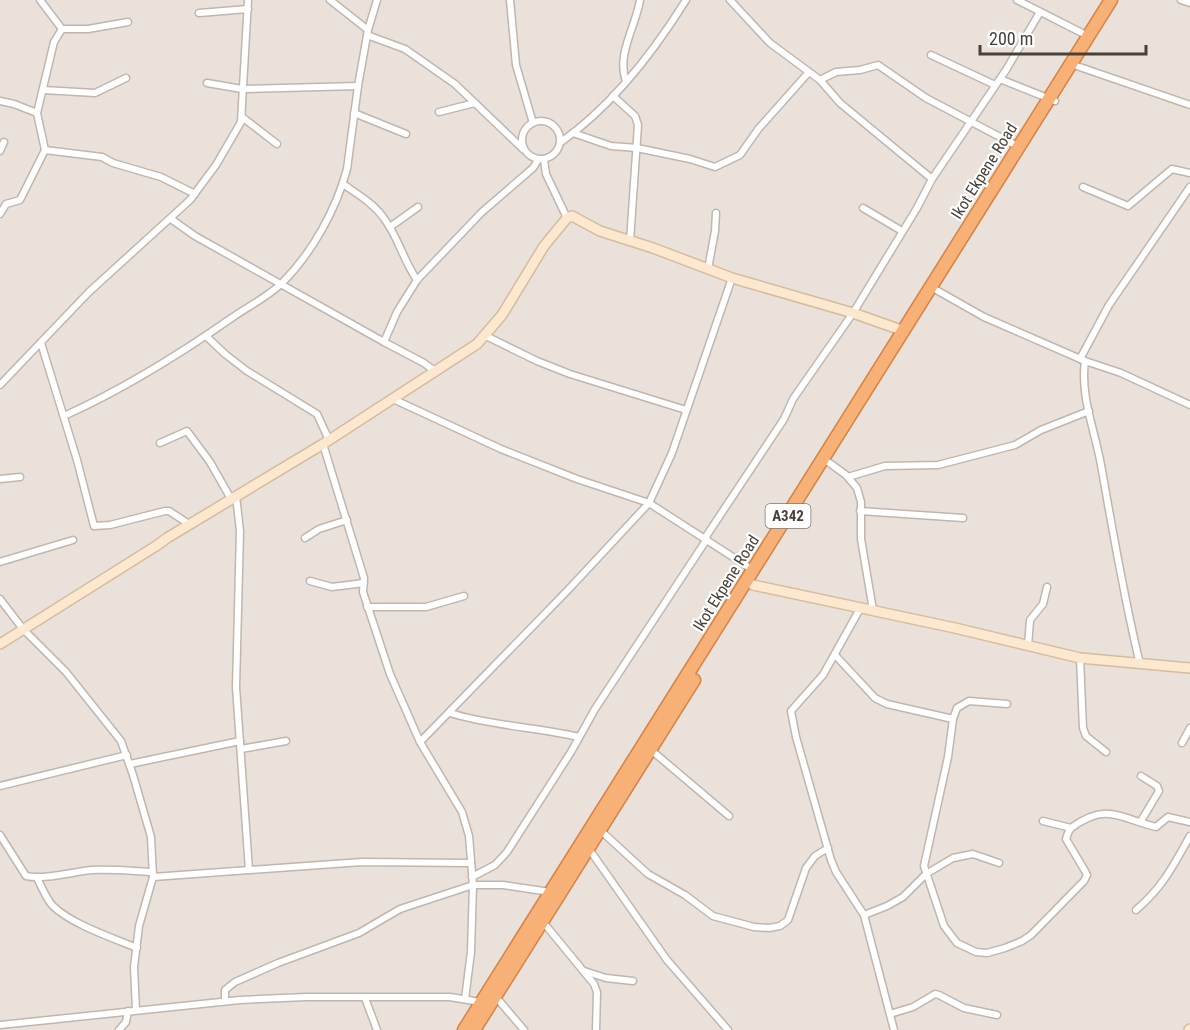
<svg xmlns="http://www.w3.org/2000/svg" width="1190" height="1030" font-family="'Roboto Condensed',sans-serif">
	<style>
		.residential { fill: #e9e1da }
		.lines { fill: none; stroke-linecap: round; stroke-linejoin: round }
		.street-casing { stroke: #c0b6ae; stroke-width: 9 }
		.secondary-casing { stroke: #d5bca0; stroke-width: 12 }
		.highway-casing { stroke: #d68244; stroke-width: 15 }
		.street { stroke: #fff; stroke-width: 6 }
		.secondary { stroke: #fce7cf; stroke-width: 9 }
		.highway { stroke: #f7b075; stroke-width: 12 }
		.labels { text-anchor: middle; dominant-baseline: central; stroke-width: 4.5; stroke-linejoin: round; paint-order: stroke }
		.shield { fill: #fff; stroke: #807974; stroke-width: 1.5 }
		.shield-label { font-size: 15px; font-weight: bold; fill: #494039 }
		.street-label { font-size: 16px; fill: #494039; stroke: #fff }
	</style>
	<rect width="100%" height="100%" fill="#f5f0ec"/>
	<rect class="residential" x="0" y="0" width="1190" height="1030"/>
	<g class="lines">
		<g class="street-casing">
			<g id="street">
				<path d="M 40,0 L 62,29"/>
				<path d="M 330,0 L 368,30"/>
				<path d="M 510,0 L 516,65 L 533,123"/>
				<path d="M 730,0 L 770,43 L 820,80 L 840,103 L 932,179"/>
				<path d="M 1017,0 L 1088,36"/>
				<path d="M 1181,0 L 1190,3"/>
				<path d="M 199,13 L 248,9"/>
				<path d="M 62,29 L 88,29 L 128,22"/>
				<path d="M 367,35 L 405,49 L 455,84 L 523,149"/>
				<path d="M 931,55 L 995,85"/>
				<path d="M 1071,64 L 1190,105"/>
				<path d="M 1000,79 L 1055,101"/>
				<path d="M 820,80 L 836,72 L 860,70 L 878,65 L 926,98 L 1019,147"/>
				<path d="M 626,81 C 616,55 636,26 640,0"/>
				<path d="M 207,83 L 242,89 L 358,86"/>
				<path d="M 43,90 L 95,93 L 126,78"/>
				<path d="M 613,96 L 635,116 L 638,125 L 630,241"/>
				<path d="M 0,101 L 14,104 L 37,113"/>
				<path d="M 439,112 L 475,103"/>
				<path d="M 354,113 L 406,134"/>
				<path d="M 242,117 L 277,144"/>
				<circle cx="541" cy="140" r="19"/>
				<path d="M 573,133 L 611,146 L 637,148 L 690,159 L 715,167 L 740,155 L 759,128 L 809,72"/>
				<path d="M 561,142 C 612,106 653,53 686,0"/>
				<path d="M 45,150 L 102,157 L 113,163 L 161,177 L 195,194"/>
				<path d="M 0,151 L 4,142"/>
				<path d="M 544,160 L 546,174 L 567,218"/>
				<path d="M 343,184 C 357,194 373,203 383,217 C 398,236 403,260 417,280"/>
				<path d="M 1083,187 L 1128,206 L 1172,169 L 1190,173"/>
				<path d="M 863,208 L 902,231"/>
				<path d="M 0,214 L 6,204 L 20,200 L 45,150 L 37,113 L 54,42 L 62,29"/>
				<path d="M 171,219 L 195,236 L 384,342 L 424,363 L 436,372"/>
				<path d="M 390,227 L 418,207"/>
				<path d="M 708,269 L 715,231 L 716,213"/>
				<path d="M 931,287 L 984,317 L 1085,361 L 1121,373 L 1190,405"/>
				<path d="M 206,336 L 225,354 L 247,371 L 317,414 L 329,440"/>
				<path d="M 486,336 L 537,361 L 570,374 L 686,410"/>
				<path d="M 384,342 L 397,312 L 417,280 L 482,212 L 533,168 L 538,160"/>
				<path d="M 41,343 L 77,460 L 94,526 L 110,525 L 165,511 L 169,511 L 189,524"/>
				<path d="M 1080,359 L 1109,305 L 1190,187"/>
				<path d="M 1085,361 C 1080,396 1095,431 1101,465 C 1113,532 1124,599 1140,664"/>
				<path d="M 0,385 L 89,292 L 190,200 L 216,165 L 241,122 L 248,0"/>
				<path d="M 393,399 L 501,449 L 577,479 L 649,503 L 753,570"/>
				<path d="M 64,416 C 124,389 180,354 233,317 C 249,306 269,296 282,283 C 312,253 336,210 347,169 L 358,86 L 368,30 L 377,0"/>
				<path d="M 160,443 L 187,431 L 210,462 L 231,499"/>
				<path d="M 323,444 L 364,578 L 363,592 L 390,674 L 420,742 L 462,812 L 469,836 L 473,885 L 471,952 L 465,999"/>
				<path d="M 824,459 L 846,475 L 857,488 L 861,502 L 861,539 L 873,610"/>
				<path d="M 848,477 L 885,466 L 938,465 L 1015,445 L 1041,430 L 1089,411"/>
				<path d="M 0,479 L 20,477"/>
				<path d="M 236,496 L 240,531 L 236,687 L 249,870"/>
				<path d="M 860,511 L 963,518"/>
				<path d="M 305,538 L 319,529 L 347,520"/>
				<path d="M 705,538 L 784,419 L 793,399 L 853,313 L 917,208 L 932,179 L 1006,70 L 1040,12"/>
				<path d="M 0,562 L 73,540"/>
				<path d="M 310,581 L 332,587 L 364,583"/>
				<path d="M 0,599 L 23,629 L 66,672 L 121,741 L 133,775 L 151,837 L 153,877 L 139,926 L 134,967 L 136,1010"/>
				<path d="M 367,607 L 426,607 L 464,596"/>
				<path d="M 861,607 L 823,675 L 791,711 L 796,737 L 831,860 L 836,872 L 864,915 L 894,1030"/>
				<path d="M 1028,646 L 1030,620 L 1043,604 L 1047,587"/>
				<path d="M 835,655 L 875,698 L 887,704 L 953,719"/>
				<path d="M 1080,658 L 1083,728 L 1086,736 L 1106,752"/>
				<path d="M 1007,704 L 969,701 L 957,708 L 953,719 L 948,757 L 924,866 L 944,926 L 957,943 L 976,952 L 987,953 L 1005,948 L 1022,941 L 1031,935 L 1084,881 L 1087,875 L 1085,871 L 1066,839 L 1068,833 L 1071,828"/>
				<path d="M 450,713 C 492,726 536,727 579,737"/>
				<path d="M 420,742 L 568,590 L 649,503 L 672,453 L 732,278"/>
				<path d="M 1182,743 L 1190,728"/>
				<path d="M 241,749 L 286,741"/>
				<path d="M 651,750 L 729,816"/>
				<path d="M 130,764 L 240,741"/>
				<path d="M 0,786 L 127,755"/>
				<path d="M 1043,821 L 1071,828 C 1107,802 1119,818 1156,827 L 1168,817 L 1190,822"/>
				<path d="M 1141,821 L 1159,791 L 1157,786 L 1141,776"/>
				<path d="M 600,830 L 648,874 L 685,895 L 713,916 L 754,927 L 769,928 L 780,926 L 788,920 L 806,868 L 815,856 L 828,848"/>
				<path d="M 0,835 L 26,876 C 44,880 72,872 91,870 C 112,869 133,871 153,872"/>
				<path d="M 589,849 L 667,960 L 728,1030"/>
				<path d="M 153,877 L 362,862 L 471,863"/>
				<path d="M 472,877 L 495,865 L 507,852 L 571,752 L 595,709 L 707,539"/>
				<path d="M 37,878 C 42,887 46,899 53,906 C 71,924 113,938 137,948"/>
				<path d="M 1136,910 C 1163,887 1173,866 1190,836"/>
				<path d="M 864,915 L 887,906 L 903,897 L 926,874 L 953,858 L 973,854 L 999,863"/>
				<path d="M 543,922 L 594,984 L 597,992 L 596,1030"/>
				<path d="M 584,971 L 606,978 L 633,981"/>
				<path d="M 496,997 L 524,1030"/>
				<path d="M 365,998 L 377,1030"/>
				<path d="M 225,1001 L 225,990 L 235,982 L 278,963 L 359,933 L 400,909 L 473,885 L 503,885 L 550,892"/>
				<path d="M 890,1014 L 913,1007 L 935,994 L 939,995 L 964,1008 L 997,1015"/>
				<path d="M 0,1025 L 240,1000 L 306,997 L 450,997 L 480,1002"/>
				<path d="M 119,1030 L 126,1022 L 128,1011"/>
			</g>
		</g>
		<g class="secondary-casing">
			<g id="secondary">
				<path d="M 753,585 L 955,628 L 1080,658 L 1190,668"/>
				<path d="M 0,644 L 156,546 L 167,538 L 323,444 L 477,344 L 502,315 L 544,246 L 567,218 L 572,216 L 600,231 L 653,248 L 732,278 L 853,313 L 904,331"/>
				<path d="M 1189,1030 L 1190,1029"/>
			</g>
		</g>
		<g class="highway-casing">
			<g id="highway">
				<path d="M 464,1030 L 1111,0"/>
				<path d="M 474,1030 L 694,680"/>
			</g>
		</g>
		<use href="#street" class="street"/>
		<use href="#secondary" class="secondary"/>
		<use href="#highway" class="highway"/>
	</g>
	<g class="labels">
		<rect class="shield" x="765.5" y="504" width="45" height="24" rx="4.5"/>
		<g class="shield-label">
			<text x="788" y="516">A342</text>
		</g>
		<g class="street-label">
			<text transform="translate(984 171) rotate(-58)">Ikot Ekpene Road</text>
			<text transform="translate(726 583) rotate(-58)">Ikot Ekpene Road</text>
		</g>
	</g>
	<path d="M980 45v9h166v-9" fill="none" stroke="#494039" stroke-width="3"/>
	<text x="989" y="45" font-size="18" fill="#494039" stroke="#ffffff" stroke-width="4.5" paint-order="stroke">200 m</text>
</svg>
